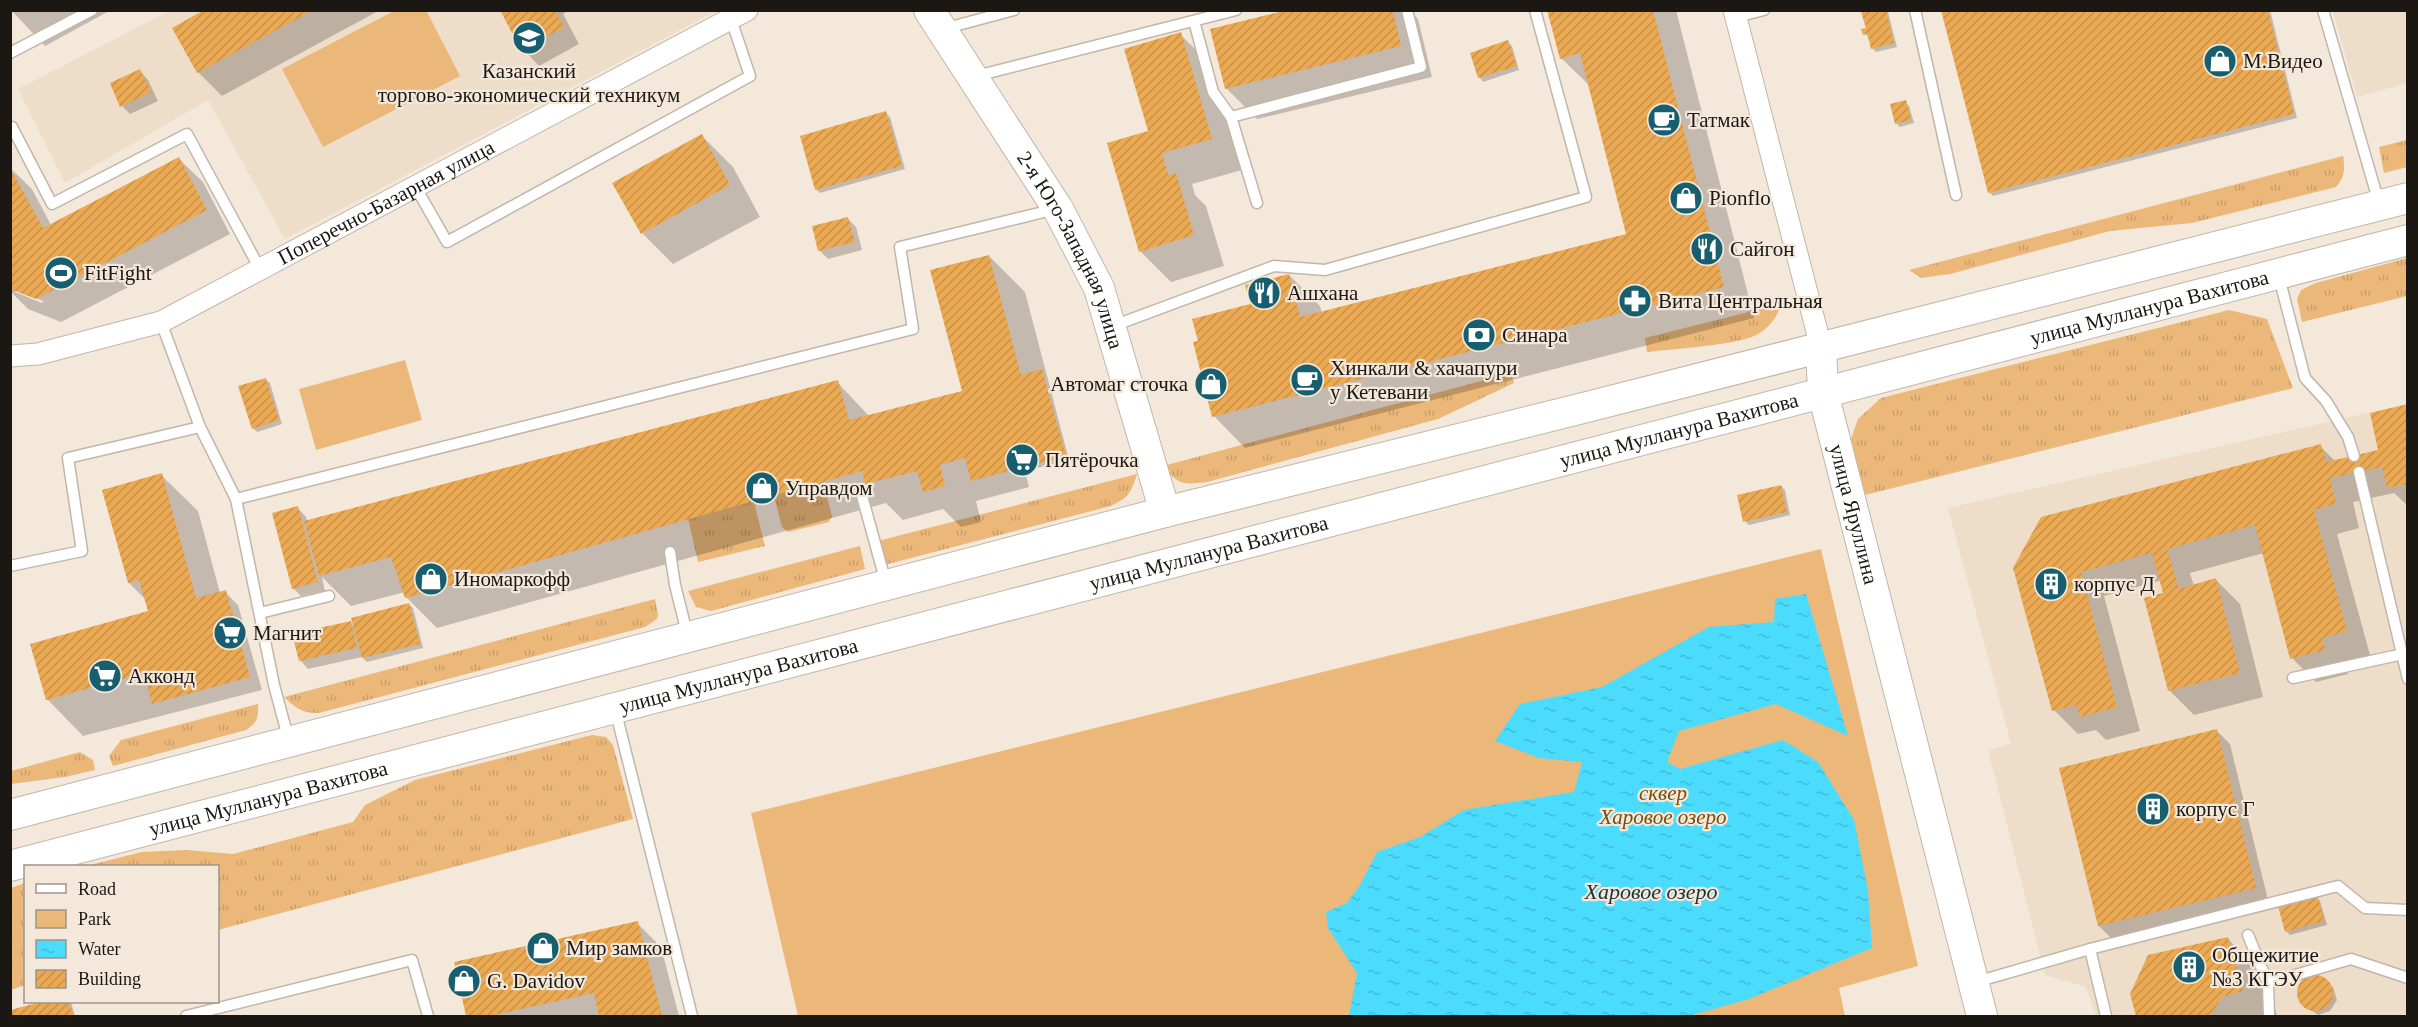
<svg xmlns="http://www.w3.org/2000/svg" width="2418" height="1027" font-family="'Times New Roman',serif">
	<style>
		.built { fill: #eeddc9 }
		.grass { fill: url(#grass-tufts) }
		.park { fill: #ebb87a }
		.water { fill: url(#water-ripples) }
		.shadow { fill: #0003; fill-rule: evenodd }
		.building { fill: url(#building-hatch) }
		.lines { fill: none; stroke-linecap: round; stroke-linejoin: round }
		.lane-casing { stroke: #c1b6a9; stroke-width: 13 }
		.street-casing { stroke: #c1b6a9; stroke-width: 23 }
		.secondary-casing { stroke: #c1b6a9; stroke-width: 32 }
		.lane { stroke: #fff; stroke-width: 10 }
		.street { stroke: #fff; stroke-width: 21 }
		.secondary { stroke: #fff; stroke-width: 30 }
		.labels { text-anchor: middle; dominant-baseline: central; stroke-width: 4.5; stroke-linejoin: round; paint-order: stroke }
		.poi-label { font-size: 21px; fill: #1b1713; stroke: #f4e8db; text-anchor: start }
		.street-label { font-size: 21px; fill: #1b1713; stroke: #f4e8db }
		.park-label { font-size: 21px; font-style: italic; fill: #774d07; stroke: #f4e8db }
		.water-label { font-size: 22px; font-style: italic; fill: #1a3238; stroke: #f4e8db }
	</style>
	<defs>
		<pattern id="grass-tufts" width="24" height="20" patternUnits="userSpaceOnUse" patternTransform="scale(1.5)"><rect width="24" height="20" fill="#ebb87a"/><path d="M3 7l-1-3M5 7V3M7 7l1-3M15 17l-1-3M17 17v-4M19 17l1-3" fill="none" stroke="#c99d69"/></pattern>
		<pattern id="water-ripples" width="26" height="14" patternUnits="userSpaceOnUse" patternTransform="scale(1.5)"><rect width="26" height="14" fill="#4bdbfc"/><path d="M2 4q2-2 4 0t4 0M15 11q2-2 4 0t4 0" fill="none" stroke="#41bbd7"/></pattern>
		<pattern id="building-hatch" width="6" height="6" patternUnits="userSpaceOnUse" patternTransform="scale(1.5)"><rect width="6" height="6" fill="#eaa952"/><path d="M-1 1l2-2M0 6l6-6M5 7l2-2" fill="none" stroke="#c89147"/></pattern>
	</defs>
	<rect width="100%" height="100%" fill="#f4e8db"/>
	<g class="built">
		<path d="M 169,11 L 716,11 L 285,239 L 208,100 L 65,183 L 18,89 Z"/>
		<path d="M 2333,11 L 2407,11 L 2407,83 L 2357,97 Z"/>
		<path d="M 2407,404 L 2407,1016 L 2096,1016 L 2086,987 L 2045,975 L 1988,750 L 2011,744 L 1948,508 Z"/>
	</g>
	<g class="grass">
		<path d="M 2407,140 L 2407,167 L 2384,173 L 2379,147 Z"/>
		<path d="M 2343,156 C 2345,170 2345,176 2336,187 L 2192,223 L 2110,231 L 1950,274 L 1921,278 L 1909,270 Z"/>
		<path d="M 2407,258 L 2407,296 L 2302,322 L 2297,299 L 2301,290 L 2316,283 Z"/>
		<path d="M 1784,297 C 1780,312 1772,326 1758,334 C 1741,345 1671,349 1647,352 L 1645,338 L 1745,313 Z"/>
		<path d="M 2229,310 L 2267,319 L 2293,388 L 1865,495 L 1851,439 L 1858,419 L 1881,398 Z"/>
		<path d="M 1511,373 L 1514,383 L 1438,419 L 1207,482 C 1183,485 1178,485 1163,466 Z"/>
		<path d="M 1137,474 C 1131,493 1129,497 1111,506 L 884,565 L 878,541 Z"/>
		<path d="M 821,475 L 832,516 L 829,522 L 788,532 L 782,527 L 772,488 Z"/>
		<path d="M 752,494 L 765,546 L 698,562 L 686,509 Z"/>
		<path d="M 860,546 L 865,569 L 711,611 L 696,607 L 688,591 Z"/>
		<path d="M 655,599 L 658,614 L 657,619 L 645,627 L 319,713 C 304,714 295,708 284,697 Z"/>
		<path d="M 258,704 C 259,717 257,723 246,730 L 113,766 L 109,756 L 121,740 Z"/>
		<path d="M 592,735 L 606,737 L 613,745 L 633,819 L 218,930 L 218,866 L 86,866 L 142,852 L 186,850 L 233,854 L 353,822 L 365,805 L 415,780 Z"/>
		<path d="M 80,752 L 93,760 L 95,770 L 65,777 L 11,784 L 11,771 Z"/>
		<path d="M 25,883 L 25,985 L 11,990 L 11,888 Z"/>
	</g>
	<g class="park">
		<path d="M 426,10 L 460,76 L 323,147 L 282,69 L 394,11 Z"/>
		<path d="M 405,360 L 422,420 L 316,450 L 299,389 Z"/>
		<path d="M 1821,549 L 1918,966 L 1839,988 L 1845,1016 L 798,1016 L 751,813 Z"/>
	</g>
	<path class="water" d="M 1806,594 L 1848,736 L 1776,704 L 1679,731 L 1667,762 L 1680,769 L 1783,740 L 1818,762 L 1854,820 L 1868,891 L 1872,948 L 1749,999 L 1689,1016 L 1349,1016 L 1357,973 L 1328,928 L 1326,912 L 1347,903 L 1360,885 L 1377,852 L 1420,837 L 1464,810 L 1574,792 L 1582,762 L 1539,758 L 1495,741 L 1520,704 L 1602,687 L 1709,627 L 1774,622 L 1775,599 Z"/>
	<g class="shadow">
		<path d="M 11,10 L 111,10 L 45,46 Z"/>
		<path d="M 207,10 L 380,10 L 222,96 L 198,72 L 174,28 Z"/>
		<path d="M 502,10 L 570,10 L 563,14 L 579,44 L 539,66 L 523,49 Z"/>
		<path d="M 1294,10 L 1409,10 L 1418,19 L 1432,77 L 1257,119 L 1226,88 Z"/>
		<path d="M 1549,10 L 1676,10 L 1754,318 L 1245,448 L 1214,416 L 1252,305 L 1289,275 L 1320,306 L 1322,313 L 1628,235 L 1591,87 L 1561,58 Z"/>
		<path d="M 1874,10 L 1888,12 L 1897,47 L 1876,52 L 1872,48 L 1869,37 L 1864,34 Z"/>
		<path d="M 1942,10 L 2270,10 L 2297,118 L 1993,196 L 1989,192 Z"/>
		<path d="M 1180,34 L 1211,65 L 1242,170 L 1192,184 L 1195,195 L 1206,206 L 1224,266 L 1171,282 L 1140,251 Z"/>
		<path d="M 1508,42 L 1512,46 L 1519,70 L 1483,82 L 1480,78 L 1472,54 Z"/>
		<path d="M 140,71 L 148,80 L 158,101 L 130,114 L 122,106 Z"/>
		<path d="M 1905,102 L 1909,106 L 1914,123 L 1900,127 L 1896,123 Z"/>
		<path d="M 886,113 L 890,117 L 905,169 L 820,193 L 816,189 Z"/>
		<path d="M 702,136 L 733,167 L 760,217 L 673,264 L 642,233 Z"/>
		<path d="M 179,159 L 203,182 L 230,234 L 61,322 L 28,309 L 10,291 L 10,168 L 32,189 L 51,225 ZM 15,289 L 43,301 L 42,303 L 15,292 Z"/>
		<path d="M 848,219 L 856,227 L 862,250 L 828,259 L 819,250 Z"/>
		<path d="M 989,256 L 1025,292 L 1069,460 L 1025,471 L 1029,487 L 976,501 L 981,522 L 961,527 L 943,509 L 903,520 L 886,503 L 437,628 L 406,597 L 405,592 L 351,606 L 322,577 L 325,591 L 301,596 L 293,588 L 298,508 L 306,517 L 307,521 L 837,382 L 869,416 L 964,392 Z"/>
		<path d="M 266,380 L 270,383 L 282,424 L 257,432 L 253,428 Z"/>
		<path d="M 2408,406 L 2408,506 L 2394,493 L 2353,502 L 2359,528 L 2337,534 L 2370,655 L 2345,662 L 2348,674 L 2316,682 L 2292,658 L 2264,553 L 2190,573 L 2194,586 L 2216,580 L 2240,604 L 2263,697 L 2194,715 L 2170,691 L 2146,599 L 2165,594 L 2162,580 L 2104,596 L 2140,731 L 2106,740 L 2096,730 L 2078,734 L 2054,710 L 2014,568 L 2320,446 L 2336,462 L 2380,451 Z"/>
		<path d="M 161,475 L 198,511 L 220,593 L 225,592 L 238,605 L 262,690 L 83,736 L 47,699 L 150,612 L 146,600 L 129,583 Z"/>
		<path d="M 1781,486 L 1785,490 L 1790,515 L 1749,525 L 1745,521 Z"/>
		<path d="M 409,604 L 413,608 L 423,648 L 367,662 L 362,657 L 308,669 L 300,660 L 350,622 L 355,627 Z"/>
		<path d="M 2217,731 L 2230,744 L 2268,900 L 2112,939 L 2099,926 Z"/>
		<path d="M 2316,897 L 2320,901 L 2327,925 L 2290,935 L 2286,931 Z"/>
		<path d="M 637,923 L 661,947 L 679,1016 L 468,1016 L 456,963 Z"/>
		<path d="M 2228,939 L 2267,978 L 2277,1016 L 2137,1016 L 2131,994 Z"/>
		<path d="M 2317,977 L 2333,987 L 2337,1000 L 2330,1011 L 2318,1015 L 2302,1004 L 2298,991 L 2305,980 Z"/>
		<path d="M 46,1002 L 71,1002 L 75,1016 L 10,1016 L 10,1011 Z"/>
	</g>
	<g class="building">
		<path d="M 204,10 L 313,10 L 197,73 L 172,28 Z"/>
		<path d="M 500,10 L 555,10 L 564,27 L 521,50 Z"/>
		<path d="M 1287,10 L 1393,10 L 1401,46 L 1225,89 L 1210,29 Z"/>
		<path d="M 1547,10 L 1653,10 L 1724,287 L 1212,417 L 1193,342 L 1198,341 L 1192,319 L 1250,304 L 1245,285 L 1289,274 L 1300,317 L 1626,234 L 1580,53 L 1560,59 Z"/>
		<path d="M 1868,10 L 1886,10 L 1894,43 L 1871,49 L 1867,33 L 1863,35 L 1861,29 L 1866,28 L 1861,12 Z"/>
		<path d="M 1941,10 L 2268,10 L 2294,114 L 1988,193 Z"/>
		<path d="M 1181,32 L 1212,139 L 1162,153 L 1168,175 L 1176,173 L 1194,235 L 1139,252 L 1107,143 L 1148,131 L 1124,49 Z"/>
		<path d="M 1508,40 L 1517,66 L 1478,78 L 1470,53 Z"/>
		<path d="M 140,69 L 151,92 L 120,107 L 110,83 Z"/>
		<path d="M 1906,100 L 1911,120 L 1895,124 L 1890,104 Z"/>
		<path d="M 886,111 L 902,166 L 815,190 L 800,136 Z"/>
		<path d="M 702,134 L 730,185 L 641,234 L 612,183 Z"/>
		<path d="M 179,157 L 207,210 L 36,299 L 10,289 L 10,168 L 43,228 Z"/>
		<path d="M 848,217 L 855,242 L 818,251 L 812,226 Z"/>
		<path d="M 989,255 L 1021,375 L 1042,369 L 1066,456 L 971,481 L 965,458 L 940,465 L 945,486 L 923,492 L 917,471 L 865,484 L 862,471 L 405,598 L 391,557 L 319,576 L 304,521 L 838,380 L 849,420 L 962,391 L 930,270 Z"/>
		<path d="M 266,378 L 279,420 L 252,429 L 238,386 Z"/>
		<path d="M 2408,404 L 2408,484 L 2387,488 L 2382,467 L 2330,478 L 2336,504 L 2314,510 L 2347,631 L 2322,638 L 2325,650 L 2290,659 L 2255,525 L 2167,549 L 2179,589 L 2216,578 L 2240,673 L 2168,691 L 2144,598 L 2163,593 L 2152,553 L 2081,572 L 2117,707 L 2080,717 L 2077,705 L 2052,711 L 2013,568 L 2041,517 L 2321,444 L 2326,462 L 2378,450 L 2370,413 Z"/>
		<path d="M 162,473 L 196,598 L 226,590 L 250,677 L 152,704 L 144,673 L 46,700 L 30,644 L 148,611 L 139,580 L 128,583 L 102,490 Z"/>
		<path d="M 1781,485 L 1787,512 L 1743,522 L 1737,495 Z"/>
		<path d="M 298,506 L 318,582 L 292,589 L 272,513 Z"/>
		<path d="M 409,603 L 420,644 L 362,658 L 351,618 Z"/>
		<path d="M 351,621 L 357,648 L 299,661 L 292,634 Z"/>
		<path d="M 2217,729 L 2256,888 L 2098,926 L 2059,768 Z"/>
		<path d="M 2317,895 L 2324,921 L 2285,932 L 2278,906 Z"/>
		<path d="M 638,921 L 662,1016 L 599,1016 L 594,993 L 490,1016 L 466,1016 L 454,962 Z"/>
		<path d="M 2228,937 L 2243,991 L 2222,997 L 2211,1016 L 2136,1016 L 2130,994 L 2148,955 Z"/>
		<circle cx="2315" cy="993" r="18"/>
		<path d="M 41,1002 L 69,1002 L 74,1016 L 10,1016 L 10,1010 Z"/>
	</g>
	<g class="lines">
		<g class="lane-casing">
			<g id="lane">
				<path d="M 1915,10 L 1956,195"/>
				<path d="M 2323,10 L 2379,203"/>
				<path d="M 1736,17 L 1764,10"/>
				<path d="M 1194,21 L 1213,92 L 1231,117"/>
				<path d="M 943,29 L 1014,10"/>
				<path d="M 10,53 L 92,10"/>
				<path d="M 976,76 L 1236,10"/>
				<path d="M 10,128 L 12,127 L 52,204 L 187,134 L 260,269"/>
				<path d="M 415,186 L 447,242 L 750,76 L 731,19"/>
				<path d="M 1257,203 L 1231,117 L 1421,67 L 1407,10"/>
				<path d="M 2279,277 L 2305,378 L 2326,401 L 2348,437 L 2354,456"/>
				<path d="M 161,322 L 200,427 L 236,499 L 274,685 L 289,741"/>
				<path d="M 1113,326 L 1274,266 L 1325,270 L 1586,197 L 1535,10"/>
				<path d="M 2359,472 L 2408,679"/>
				<path d="M 862,496 L 886,583"/>
				<path d="M 236,499 L 913,329 L 900,247 L 1056,209"/>
				<path d="M 670,552 L 675,585 L 688,637"/>
				<path d="M 10,566 L 82,551 L 68,458 L 200,427"/>
				<path d="M 260,613 L 329,596"/>
				<path d="M 2293,678 L 2403,654"/>
				<path d="M 615,709 L 692,1016"/>
				<path d="M 2248,935 L 2268,983 L 2269,1016"/>
				<path d="M 2090,949 L 2338,886 L 2365,908 L 2408,910"/>
				<path d="M 1976,982 L 2090,949 L 2106,1016"/>
				<path d="M 2268,983 L 2351,959 L 2408,978"/>
				<path d="M 186,1016 L 412,960 L 428,1016"/>
			</g>
		</g>
		<g class="street-casing">
			<g id="street">
				<path d="M 1734,10 L 1821,347"/>
				<path id="s1" d="M 10,356 L 38,354 L 161,322 L 747,10"/>
			</g>
		</g>
		<g class="secondary-casing">
			<g id="secondary">
				<path id="s2" d="M 929,10 L 1058,209 L 1099,288 L 1165,512"/>
				<path id="s3" d="M 1821,347 L 1823,393 L 1982,1016"/>
				<path d="M 10,815 L 1165,512 L 1587,407 L 2408,198"/>
				<path id="s4" d="M 10,866 L 2408,240"/>
			</g>
		</g>
		<use href="#lane" class="lane"/>
		<use href="#street" class="street"/>
		<use href="#secondary" class="secondary"/>
	</g>
	<defs>
		<g id="university-disc" transform="scale(1.725)"><circle r="9.5" fill="#175f6f" stroke="#f4e8db"/><path d="M0-5L7-2L0 1L-7-2ZM-4 1L0 2.5L4 1V4Q0 6-4 4Z" fill="#fff"/></g>
		<g id="shop-disc" transform="scale(1.725)"><circle r="9.5" fill="#175f6f" stroke="#f4e8db"/><path d="M-5-2.5h2.3a2.7 3.5 0 0 1 5.4 0H5L5.5 6h-11ZM-1.5-2.5h3a1.5 2.3 0 0 0-3 0Z" fill="#fff"/></g>
		<g id="cafe-disc" transform="scale(1.725)"><circle r="9.5" fill="#175f6f" stroke="#f4e8db"/><path d="M-5.5-4.5H6V0H3Q3 3.5 0 3.5H-2.5Q-5.5 3.5-5.5 0ZM3-3.2v2h1.7v-2ZM-6 4.5H4V6H-6Z" fill="#fff"/></g>
		<g id="restaurant-disc" transform="scale(1.725)"><circle r="9.5" fill="#175f6f" stroke="#f4e8db"/><path d="M-5-6h1v4h1v-4h1v4h1v-4h1v5L-1.5 .5V6h-2V.5L-5-1ZM5-6V6H3V1.5H1.5Q1.5-4 5-6Z" fill="#fff"/></g>
		<g id="stadium-disc" transform="scale(1.725)"><circle r="9.5" fill="#175f6f" stroke="#f4e8db"/><path d="M0-5a6.5 5 0 1 0 0 10a6.5 5 0 1 0 0-10ZM-3.5-1.8h7v3.6h-7Z" fill="#fff"/></g>
		<g id="pharmacy-disc" transform="scale(1.725)"><circle r="9.5" fill="#175f6f" stroke="#f4e8db"/><path d="M-2-6h4v4h4v4h-4v4h-4v-4h-4v-4h4Z" fill="#fff"/></g>
		<g id="bank-disc" transform="scale(1.725)"><circle r="9.5" fill="#175f6f" stroke="#f4e8db"/><path d="M-6-4H6V4H-6ZM0-2.3a2.3 2.3 0 1 0 0 4.6a2.3 2.3 0 1 0 0-4.6Z" fill="#fff"/></g>
		<g id="supermarket-disc" transform="scale(1.725)"><circle r="9.5" fill="#175f6f" stroke="#f4e8db"/><path d="M-6-5.5h2.5l.6 2H6L4.5 2H-2.5L-4.4-4H-6ZM-1.5 3.2a1.3 1.3 0 1 0 .1 0ZM3 3.2a1.3 1.3 0 1 0 .1 0Z" fill="#fff"/></g>
		<g id="building-disc" transform="scale(1.725)"><circle r="9.5" fill="#175f6f" stroke="#f4e8db"/><path d="M-4-6H4V6H1V3H-1V6H-4ZM-2.5-4.3h1.7v1.8h-1.7ZM.8-4.3h1.7v1.8H.8ZM-2.5-1h1.7V.8h-1.7ZM.8-1h1.7V.8H.8Z" fill="#fff"/></g>
	</defs>
	<g fill-rule="evenodd">
		<use href="#university-disc" x="529" y="38"/>
		<use href="#shop-disc" x="2220" y="61"/>
		<use href="#cafe-disc" x="1664" y="120"/>
		<use href="#shop-disc" x="1686" y="198"/>
		<use href="#restaurant-disc" x="1707" y="249"/>
		<use href="#stadium-disc" x="61" y="273"/>
		<use href="#restaurant-disc" x="1264" y="293"/>
		<use href="#pharmacy-disc" x="1635" y="301"/>
		<use href="#bank-disc" x="1479" y="335"/>
		<use href="#cafe-disc" x="1307" y="380"/>
		<use href="#shop-disc" x="1211" y="384"/>
		<use href="#supermarket-disc" x="1022" y="460"/>
		<use href="#shop-disc" x="762" y="488"/>
		<use href="#shop-disc" x="431" y="579"/>
		<use href="#building-disc" x="2051" y="584"/>
		<use href="#supermarket-disc" x="230" y="633"/>
		<use href="#supermarket-disc" x="105" y="676"/>
		<use href="#building-disc" x="2153" y="809"/>
		<use href="#shop-disc" x="543" y="948"/>
		<use href="#building-disc" x="2189" y="967"/>
		<use href="#shop-disc" x="464" y="981"/>
	</g>
	<g class="labels">
		<g class="poi-label">
			<text x="2243" y="61">М.Видео</text>
			<text x="529" y="71" text-anchor="middle">Казанский<tspan x="529" dy="24">торгово-экономический техникум</tspan></text>
			<text x="1687" y="120">Татмак</text>
			<text x="1709" y="198">Pionflo</text>
			<text x="1730" y="249">Сайгон</text>
			<text x="84" y="273">FitFight</text>
			<text x="1287" y="293">Ашхана</text>
			<text x="1658" y="301">Вита Центральная</text>
			<text x="1502" y="335">Синара</text>
			<text x="1330" y="368">Хинкали &amp; хачапури<tspan x="1330" dy="24">у Кетевани</tspan></text>
			<text x="1188" y="384" text-anchor="end">Автомаг сточка</text>
			<text x="1045" y="460">Пятёрочка</text>
			<text x="785" y="488">Управдом</text>
			<text x="454" y="579">Иномаркофф</text>
			<text x="2074" y="584">корпус Д</text>
			<text x="253" y="633">Магнит</text>
			<text x="128" y="676">Акконд</text>
			<text x="2176" y="809">корпус Г</text>
			<text x="566" y="948">Мир замков</text>
			<text x="2212" y="955">Общежитие<tspan x="2212" dy="24">№3 КГЭУ</tspan></text>
			<text x="487" y="981">G. Davidov</text>
		</g>
		<g class="street-label">
			<text stroke="none"><textPath href="#s1" startOffset="410">Поперечно-Базарная улица</textPath></text>
			<text stroke="none"><textPath href="#s2" startOffset="280">2-я Юго-Западная улица</textPath></text>
			<text stroke="none"><textPath href="#s4" startOffset="2211">улица Мулланура Вахитова</textPath></text>
			<text stroke="none"><textPath href="#s4" startOffset="1725">улица Мулланура Вахитова</textPath></text>
			<text stroke="none"><textPath href="#s3" startOffset="171">улица Яруллина</textPath></text>
			<text stroke="none"><textPath href="#s4" startOffset="1239">улица Мулланура Вахитова</textPath></text>
			<text stroke="none"><textPath href="#s4" startOffset="753">улица Мулланура Вахитова</textPath></text>
			<text stroke="none"><textPath href="#s4" startOffset="267">улица Мулланура Вахитова</textPath></text>
		</g>
		<g class="park-label">
			<text x="1663" y="793">сквер<tspan x="1663" dy="24">Харовое озеро</tspan></text>
		</g>
		<g class="water-label">
			<text x="1651" y="891">Харовое озеро</text>
		</g>
	</g>
	<rect width="2418" height="1027" fill="none" stroke="#1b1713" stroke-width="24"/>
	<rect x="24" y="865" width="195" height="138" fill="#f4e8db" stroke="#9d948b" stroke-width="1.5"/>
	<rect x="36" y="884" width="30" height="9" fill="#ffffff" stroke="#9d948b" stroke-width="1.5"/>
	<text x="78" y="895" font-size="18" fill="#1b1713">Road</text>
	<rect x="36" y="910" width="30" height="18" fill="#ebb87a" stroke="#9d948b" stroke-width="1.5"/>
	<text x="78" y="925" font-size="18" fill="#1b1713">Park</text>
	<rect x="36" y="940" width="30" height="18" fill="url(#water-ripples)" stroke="#9d948b" stroke-width="1.5"/>
	<text x="78" y="955" font-size="18" fill="#1b1713">Water</text>
	<rect x="36" y="970" width="30" height="18" fill="url(#building-hatch)" stroke="#9d948b" stroke-width="1.5"/>
	<text x="78" y="985" font-size="18" fill="#1b1713">Building</text>
</svg>
